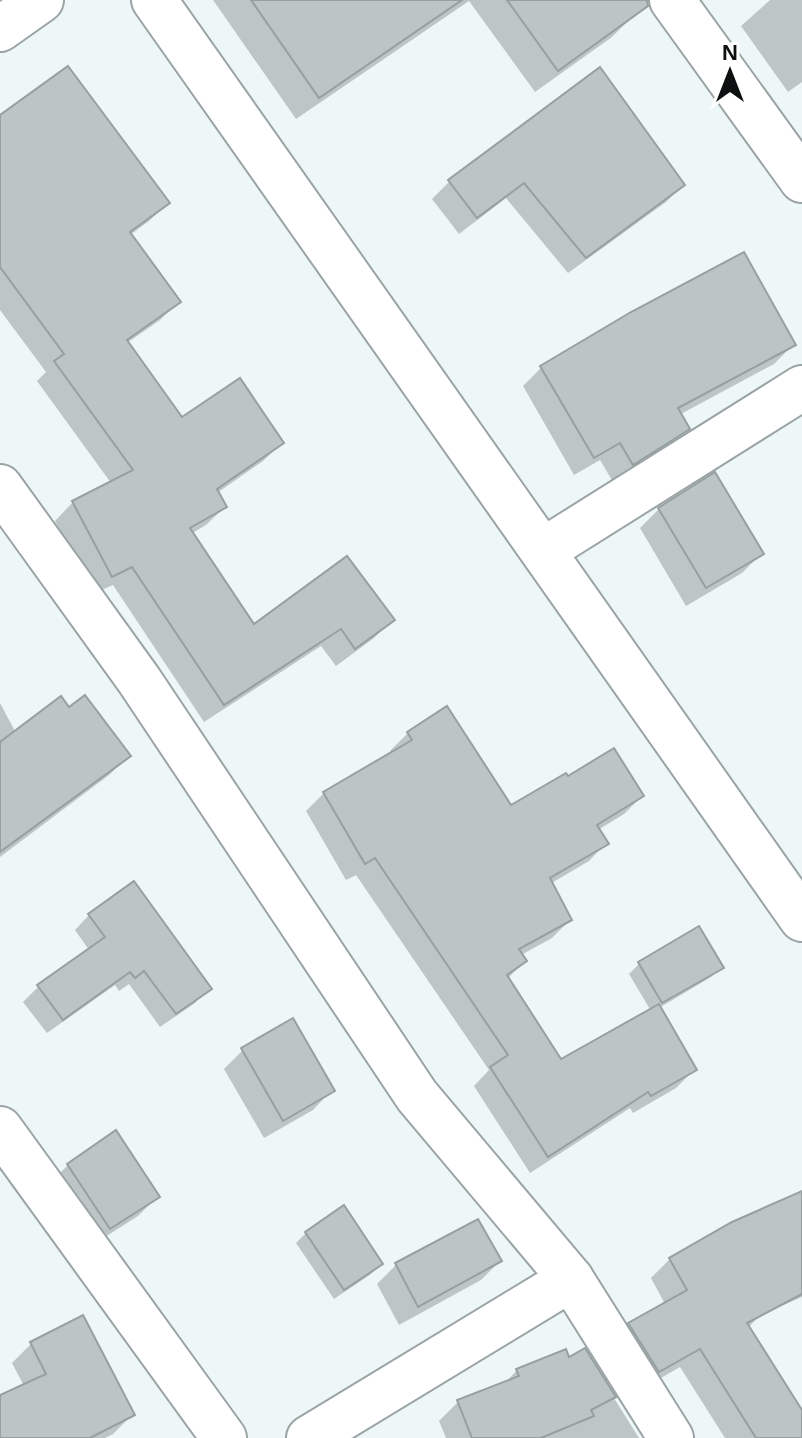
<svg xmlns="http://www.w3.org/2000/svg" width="802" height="1438" font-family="Helvetica,sans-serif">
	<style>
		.shadow { fill: #0003 }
		.building { fill: #bcc5c6; stroke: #97a0a0; stroke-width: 2 }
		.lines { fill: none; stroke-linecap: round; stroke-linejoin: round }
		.street-casing { stroke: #9ba4a5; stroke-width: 48 }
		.street { stroke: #fff; stroke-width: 44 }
	</style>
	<rect width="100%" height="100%" fill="#edf7f7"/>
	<g class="shadow">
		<path d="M 213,0 L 625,0 L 635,14 L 612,37 L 535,92 L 469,1 L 296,119 Z"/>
		<path d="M 770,0 L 802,0 L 802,82 L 788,92 L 741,26 Z"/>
		<path d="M 0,117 L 168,203 L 149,221 L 130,235 L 178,302 L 160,320 L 127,343 L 182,419 L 282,443 L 263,461 L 217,493 L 225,507 L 206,525 L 191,534 L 254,627 L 392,620 L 374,638 L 336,666 L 321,646 L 204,722 L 113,585 L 93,594 L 55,521 L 73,502 L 111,483 L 37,381 L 46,372 L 0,310 Z"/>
		<path d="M 449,182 L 683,185 L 666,202 L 568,273 L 506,198 L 459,234 L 432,199 Z"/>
		<path d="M 793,345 L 774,364 L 679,415 L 687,429 L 668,448 L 613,482 L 600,460 L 574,475 L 523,386 L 542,367 Z"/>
		<path d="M 659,509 L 761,554 L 742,573 L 686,606 L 640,528 Z"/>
		<path d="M 0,703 L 16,733 L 69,710 L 128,756 L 109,775 L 0,857 Z"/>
		<path d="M 408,733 L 510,808 L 642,796 L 624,814 L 598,830 L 606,843 L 589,861 L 550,884 L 570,920 L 552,938 L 521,955 L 525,961 L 507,979 L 560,1062 L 651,1011 L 629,974 L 639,964 L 699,929 L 721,967 L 711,977 L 659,1008 L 694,1070 L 676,1088 L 633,1113 L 630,1108 L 530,1173 L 474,1086 L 489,1070 L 356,875 L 346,880 L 306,811 L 324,793 L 392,754 L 390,751 Z"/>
		<path d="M 89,915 L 209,988 L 195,1003 L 160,1027 L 129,984 L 119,991 L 115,985 L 47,1033 L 23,1002 L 38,987 L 89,950 L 75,930 Z"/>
		<path d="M 243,1050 L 332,1090 L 313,1110 L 264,1138 L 224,1069 Z"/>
		<path d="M 68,1165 L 157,1197 L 138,1216 L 91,1246 L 49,1184 Z"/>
		<path d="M 802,1203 L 802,1297 L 760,1315 L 748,1328 L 802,1413 L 802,1438 L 725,1438 L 680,1367 L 640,1390 L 610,1344 L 629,1325 L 665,1304 L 651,1278 L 670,1259 Z"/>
		<path d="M 477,1221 L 500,1261 L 481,1280 L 399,1325 L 377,1284 L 396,1265 Z"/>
		<path d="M 306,1233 L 381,1264 L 371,1274 L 334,1299 L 296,1243 Z"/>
		<path d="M 31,1344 L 132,1415 L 113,1434 L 105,1438 L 0,1438 L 0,1397 L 24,1386 L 12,1363 Z"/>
		<path d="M 584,1350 L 639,1438 L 446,1438 L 439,1421 L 458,1402 L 503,1385 L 517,1370 L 568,1359 Z"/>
	</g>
	<g class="building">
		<path d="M 251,0 L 462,0 L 319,98 Z"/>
		<path d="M 507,0 L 647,0 L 648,6 L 558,71 Z"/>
		<path d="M 68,66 L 170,203 L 130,232 L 181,302 L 127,340 L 182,417 L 240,378 L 284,443 L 217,489 L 227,507 L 190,528 L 254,624 L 347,556 L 395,620 L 355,649 L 341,629 L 224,705 L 132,567 L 112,577 L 72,501 L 133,470 L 54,361 L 64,354 L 0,267 L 0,115 Z"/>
		<path d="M 600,67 L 685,185 L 586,258 L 524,183 L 477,218 L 448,180 Z"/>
		<path d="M 744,252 L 796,345 L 678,408 L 690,429 L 633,465 L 620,443 L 594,458 L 540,366 L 631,312 Z"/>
		<path d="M 715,472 L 764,554 L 706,588 L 658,508 Z"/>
		<path d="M 85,695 L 131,756 L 0,852 L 0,742 L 61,696 L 69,707 Z"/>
		<path d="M 447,706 L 511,805 L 566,773 L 568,776 L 614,748 L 644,796 L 597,825 L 609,844 L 550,878 L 572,920 L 519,949 L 527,961 L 507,975 L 561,1059 L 659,1004 L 697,1070 L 651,1096 L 648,1092 L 548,1157 L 490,1067 L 508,1055 L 375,858 L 365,864 L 323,792 L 412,740 L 407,732 Z"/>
		<path d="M 134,881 L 212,989 L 176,1014 L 144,971 L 135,978 L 130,972 L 63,1020 L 37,985 L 105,937 L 88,914 Z"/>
		<path d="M 699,926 L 724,968 L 662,1003 L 638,962 Z"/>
		<path d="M 293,1018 L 335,1091 L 283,1121 L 241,1048 Z"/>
		<path d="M 116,1130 L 160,1197 L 110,1229 L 67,1164 Z"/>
		<path d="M 802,1191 L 802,1294 L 747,1323 L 802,1410 L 802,1438 L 756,1438 L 700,1349 L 659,1372 L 628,1323 L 687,1290 L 669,1258 L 732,1222 Z"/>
		<path d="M 344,1205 L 383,1264 L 344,1290 L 305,1232 Z"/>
		<path d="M 478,1219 L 502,1261 L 418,1307 L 395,1263 Z"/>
		<path d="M 83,1315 L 135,1415 L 90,1438 L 0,1438 L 0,1395 L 46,1374 L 30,1342 Z"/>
		<path d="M 585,1348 L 616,1397 L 591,1410 L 594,1416 L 541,1438 L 472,1438 L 457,1400 L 519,1376 L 516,1369 L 566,1349 L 569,1357 Z"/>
	</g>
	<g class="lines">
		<g class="street-casing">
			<g id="street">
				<path d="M 154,0 L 802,919"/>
				<path d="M 672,0 L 802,180"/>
				<path d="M 0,29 L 41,0"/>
				<path d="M 0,487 L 139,680 L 417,1096 L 571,1279 L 671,1438"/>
				<path d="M 544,550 L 802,388"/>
				<path d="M 0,1129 L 224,1438"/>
				<path d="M 309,1438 L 571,1279"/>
			</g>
		</g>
		<use href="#street" class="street"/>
	</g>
	<g transform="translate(730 72)" stroke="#ffffff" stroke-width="6" paint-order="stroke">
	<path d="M0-6L14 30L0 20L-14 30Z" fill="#0d1010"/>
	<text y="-12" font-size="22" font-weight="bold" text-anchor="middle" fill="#0d1010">N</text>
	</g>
</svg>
